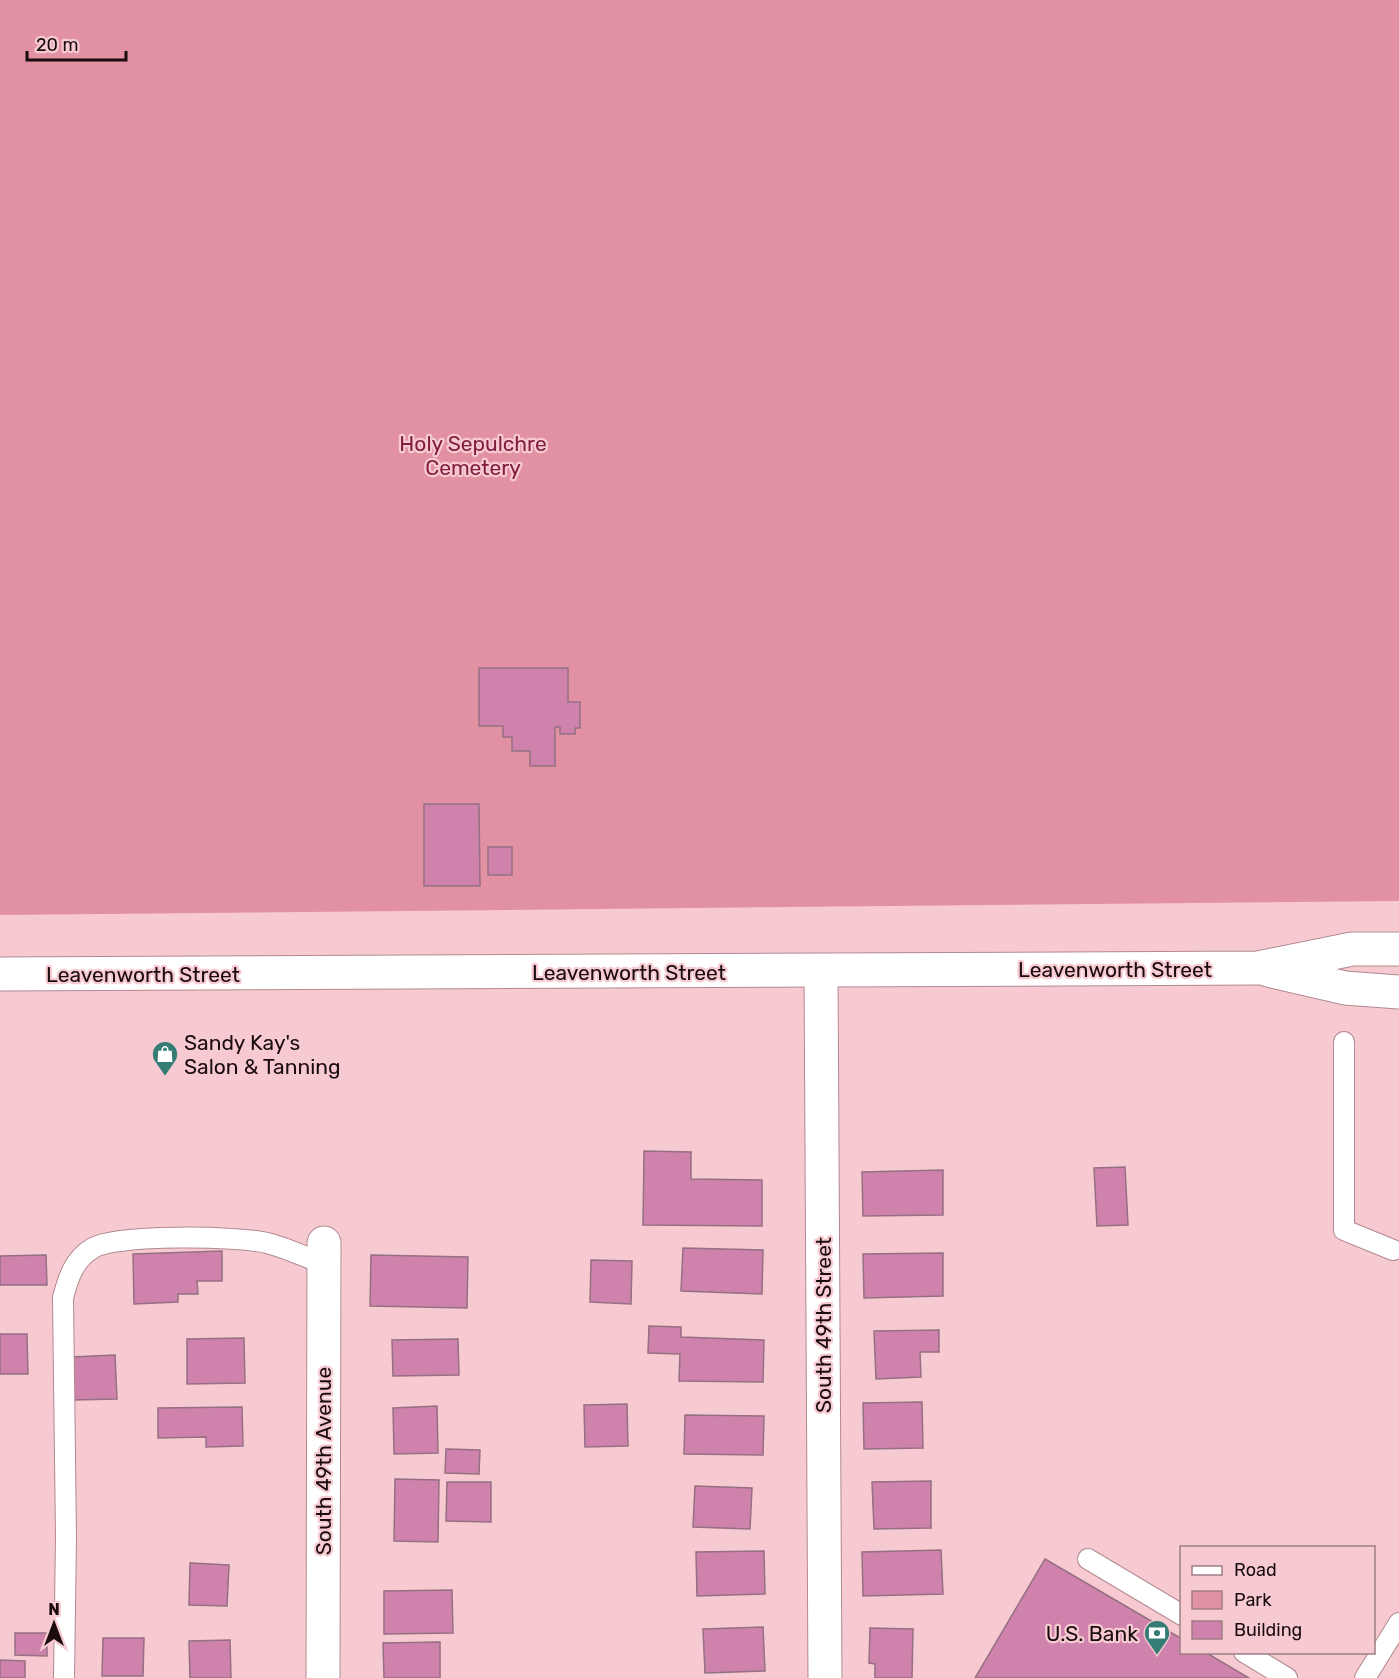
<svg xmlns="http://www.w3.org/2000/svg" width="1399" height="1678" font-family="Rubik,sans-serif">
	<style>
		.green { fill: #e291a2 }
		.building { fill: #cf83ac; stroke: #947082; stroke-width: 1.5 }
		.lines { fill: none; stroke-linecap: round; stroke-linejoin: round }
		.lane-casing { stroke: #b28990; stroke-width: 22 }
		.street-casing { stroke: #b28990; stroke-width: 35 }
		.primary-casing { stroke: #b28990; stroke-width: 35 }
		.lane { stroke: #fff; stroke-width: 20 }
		.street { stroke: #fff; stroke-width: 33 }
		.primary { stroke: #fff; stroke-width: 33 }
		.labels { text-anchor: middle; dominant-baseline: central; stroke-width: 4.5; stroke-linejoin: round; paint-order: stroke }
		.park-label { font-size: 21px; fill: #821d3e; stroke: #f7cad2 }
		.street-label { font-size: 21px; fill: #190b0e; stroke: #f7cad2 }
		.poi-label { font-size: 21px; fill: #190b0e; stroke: #f7cad2; text-anchor: start }
	</style>
	<rect width="100%" height="100%" fill="#f7cad2"/>
	<path class="green" d="M 0,0 L 1399,0 L 1399,901 L 0,915 Z"/>
	<g class="building">
		<path d="M 479,668 L 568,668 L 568,702 L 580,702 L 580,728 L 575,728 L 575,734 L 560,734 L 560,727 L 555,727 L 555,766 L 530,766 L 530,751 L 512,751 L 512,737 L 503,737 L 503,726 L 479,726 Z"/>
		<path d="M 424,804 L 479,804 L 480,886 L 424,886 Z"/>
		<rect x="488" y="847" width="24" height="28"/>
		<path d="M 644,1151 L 691,1152 L 691,1179 L 762,1180 L 762,1226 L 643,1225 Z"/>
		<path d="M 1125,1167 L 1128,1225 L 1097,1226 L 1094,1168 Z"/>
		<path d="M 943,1170 L 943,1215 L 863,1216 L 862,1172 Z"/>
		<path d="M 683,1248 L 763,1250 L 762,1294 L 681,1291 Z"/>
		<path d="M 222,1251 L 222,1281 L 197,1281 L 198,1294 L 178,1294 L 178,1302 L 134,1304 L 133,1254 Z"/>
		<path d="M 943,1253 L 943,1296 L 864,1298 L 863,1254 Z"/>
		<path d="M 46,1255 L 47,1285 L 0,1285 L 0,1256 Z"/>
		<path d="M 371,1255 L 468,1257 L 467,1308 L 370,1306 Z"/>
		<path d="M 591,1260 L 632,1261 L 631,1304 L 590,1302 Z"/>
		<path d="M 649,1326 L 681,1327 L 681,1337 L 764,1340 L 763,1382 L 679,1381 L 680,1354 L 648,1353 Z"/>
		<path d="M 939,1330 L 939,1352 L 920,1352 L 921,1377 L 876,1379 L 874,1331 Z"/>
		<path d="M 0,1334 L 27,1334 L 28,1374 L 0,1374 Z"/>
		<path d="M 244,1338 L 245,1383 L 187,1384 L 187,1339 Z"/>
		<path d="M 458,1339 L 459,1375 L 393,1376 L 392,1340 Z"/>
		<path d="M 115,1355 L 117,1399 L 74,1400 L 72,1357 Z"/>
		<path d="M 922,1402 L 923,1448 L 864,1449 L 863,1403 Z"/>
		<path d="M 627,1404 L 628,1446 L 585,1447 L 584,1405 Z"/>
		<path d="M 437,1406 L 438,1453 L 394,1454 L 393,1408 Z"/>
		<path d="M 242,1407 L 243,1446 L 206,1447 L 206,1437 L 158,1438 L 158,1408 Z"/>
		<path d="M 685,1415 L 764,1416 L 763,1455 L 684,1454 Z"/>
		<path d="M 446,1449 L 480,1450 L 479,1474 L 445,1473 Z"/>
		<path d="M 395,1479 L 439,1480 L 438,1542 L 394,1541 Z"/>
		<path d="M 931,1481 L 931,1528 L 874,1529 L 872,1482 Z"/>
		<path d="M 447,1482 L 491,1482 L 491,1522 L 446,1521 Z"/>
		<path d="M 695,1486 L 752,1488 L 750,1529 L 693,1527 Z"/>
		<path d="M 941,1550 L 943,1594 L 863,1596 L 862,1552 Z"/>
		<path d="M 764,1551 L 765,1594 L 697,1596 L 696,1552 Z"/>
		<path d="M 1045,1559 L 1182,1639 L 1182,1652 L 1205,1652 L 1249,1678 L 975,1678 Z"/>
		<path d="M 190,1563 L 229,1565 L 227,1606 L 189,1605 Z"/>
		<path d="M 452,1590 L 453,1633 L 384,1634 L 384,1591 Z"/>
		<path d="M 763,1627 L 765,1671 L 705,1673 L 703,1629 Z"/>
		<path d="M 870,1628 L 913,1629 L 912,1678 L 875,1678 L 875,1664 L 869,1663 Z"/>
		<path d="M 15,1633 L 47,1633 L 47,1656 L 15,1655 Z"/>
		<path d="M 103,1638 L 144,1638 L 143,1676 L 102,1676 Z"/>
		<path d="M 230,1640 L 231,1678 L 190,1678 L 189,1641 Z"/>
		<path d="M 440,1642 L 440,1678 L 384,1678 L 383,1643 Z"/>
		<path d="M 0,1660 L 25,1661 L 25,1678 L 0,1678 Z"/>
	</g>
	<g class="lines">
		<g class="lane-casing">
			<g id="lane">
				<path d="M 1344,1042 L 1344,1230 L 1393,1250"/>
				<path d="M 1088,1559 L 1182,1615"/>
				<path d="M 1244,1652 L 1287,1678"/>
				<path d="M 64,1678 L 66,1537 L 63,1298 C 68,1278 74,1259 93,1248 C 116,1234 239,1236 267,1243 C 287,1248 305,1257 324,1264"/>
				<path d="M 1365,1678 L 1399,1623"/>
			</g>
		</g>
		<g class="street-casing">
			<g id="street">
				<path d="M 821,971 L 825,1678"/>
				<path d="M 323,1678 L 324,1243"/>
			</g>
		</g>
		<g class="primary-casing">
			<g id="primary">
				<path d="M 1268,970 L 1345,988 L 1399,992"/>
				<path d="M 0,974 L 1258,968 L 1352,949 L 1399,949"/>
			</g>
		</g>
		<use href="#lane" class="lane"/>
		<use href="#street" class="street"/>
		<use href="#primary" class="primary"/>
	</g>
	<defs>
		<g id="shop-pin" transform="scale(1.35)"><path d="M0 17L-7.5 6A9.5 9.5 0 1 1 7.5 6Z" fill="#347c74" stroke="#f7cad2"/><path d="M-5-2.5h2.3a2.7 3.5 0 0 1 5.4 0H5L5.5 6h-11ZM-1.5-2.5h3a1.5 2.3 0 0 0-3 0Z" fill="#fff"/></g>
		<g id="bank-pin" transform="scale(1.35)"><path d="M0 17L-7.5 6A9.5 9.5 0 1 1 7.5 6Z" fill="#347c74" stroke="#f7cad2"/><path d="M-6-4H6V4H-6ZM0-2.3a2.3 2.3 0 1 0 0 4.6a2.3 2.3 0 1 0 0-4.6Z" fill="#fff"/></g>
	</defs>
	<g fill-rule="evenodd">
		<use href="#shop-pin" x="165" y="1054"/>
		<use href="#bank-pin" x="1157" y="1633"/>
	</g>
	<g class="labels">
		<g class="park-label">
			<text x="473" y="443">Holy Sepulchre<tspan x="473" dy="24">Cemetery</tspan></text>
		</g>
		<g class="street-label">
			<text x="1115" y="969">Leavenworth Street</text>
			<text x="629" y="972">Leavenworth Street</text>
			<text x="143" y="974">Leavenworth Street</text>
			<text transform="translate(823 1325) rotate(-90)">South 49th Street</text>
			<text transform="translate(323 1461) rotate(-90)">South 49th Avenue</text>
		</g>
		<g class="poi-label">
			<text x="184" y="1042">Sandy Kay's<tspan x="184" dy="24">Salon &amp; Tanning</tspan></text>
			<text x="1138" y="1633" text-anchor="end">U.S. Bank</text>
		</g>
	</g>
	<rect x="1180" y="1546" width="195" height="108" fill="#f7cad2" stroke="#9e7e84" stroke-width="1.5"/>
	<rect x="1192" y="1566" width="30" height="9" fill="#ffffff" stroke="#9e7e84" stroke-width="1.5"/>
	<text x="1234" y="1576" font-size="18" fill="#190b0e">Road</text>
	<rect x="1192" y="1591" width="30" height="18" fill="#e291a2" stroke="#9e7e84" stroke-width="1.5"/>
	<text x="1234" y="1606" font-size="18" fill="#190b0e">Park</text>
	<rect x="1192" y="1621" width="30" height="18" fill="#cf83ac" stroke="#9e7e84" stroke-width="1.5"/>
	<text x="1234" y="1636" font-size="18" fill="#190b0e">Building</text>
	<g transform="translate(54 1624)" stroke="#f7cad2" stroke-width="4.5" paint-order="stroke">
	<path d="M0-4.5L10 22L0 15L-10 22Z" fill="#190b0e"/>
	<text y="-9" font-size="16" font-weight="bold" text-anchor="middle" fill="#190b0e">N</text>
	</g>
	<path d="M27 51v9h99v-9" fill="none" stroke="#190b0e" stroke-width="3"/>
	<text x="36" y="51" font-size="18" fill="#190b0e" stroke="#f7cad2" stroke-width="4.5" paint-order="stroke">20 m</text>
</svg>
